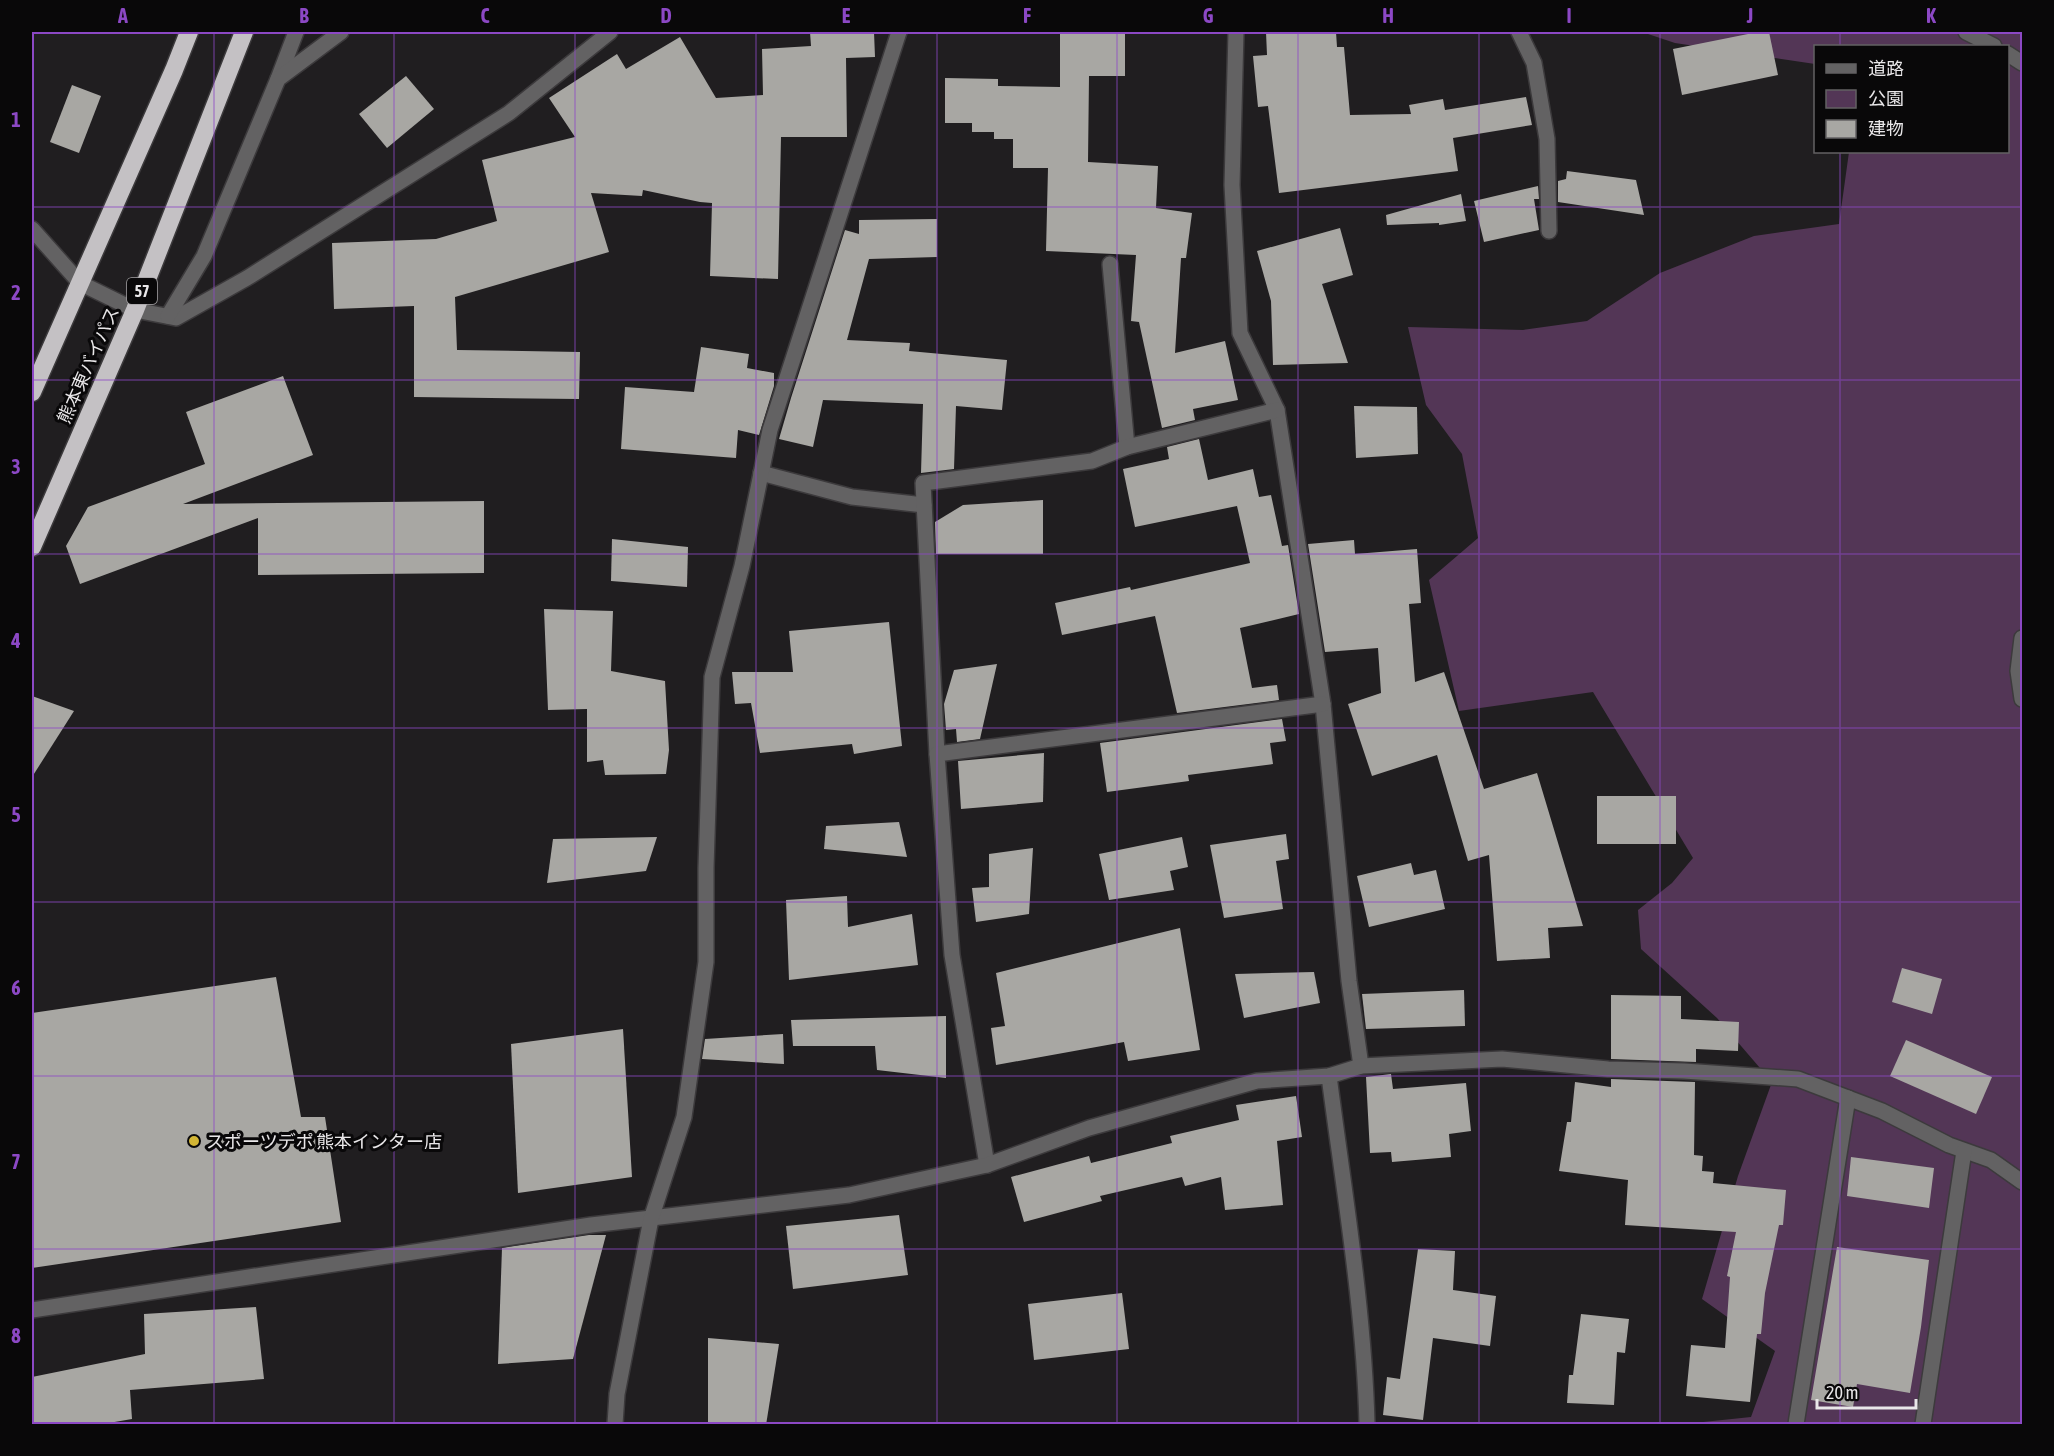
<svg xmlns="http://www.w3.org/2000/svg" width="2054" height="1456" font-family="'Asap Condensed','Noto Sans JP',sans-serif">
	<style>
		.green { fill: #533656 }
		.building { fill: #a8a7a3 }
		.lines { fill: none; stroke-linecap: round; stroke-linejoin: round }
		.street-casing { stroke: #3c3a3c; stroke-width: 18 }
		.highway-casing { stroke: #3c3a3c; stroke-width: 21 }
		.street { stroke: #636263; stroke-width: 15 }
		.highway { stroke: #c4c1c4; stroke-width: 18 }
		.grid { fill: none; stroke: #8c48c5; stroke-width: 1.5; stroke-opacity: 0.55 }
		.poi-dot { fill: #d3b635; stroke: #090809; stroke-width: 2 }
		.labels { text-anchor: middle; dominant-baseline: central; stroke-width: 6; stroke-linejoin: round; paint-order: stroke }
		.shield { fill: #090809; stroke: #a6a4a6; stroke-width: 1.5 }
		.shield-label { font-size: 16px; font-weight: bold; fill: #e9e7e9 }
		.street-label { font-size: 18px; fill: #e9e7e9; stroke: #090809 }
		.poi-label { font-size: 18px; fill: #e9e7e9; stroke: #090809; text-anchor: start }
		.neatline { fill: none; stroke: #8c48c5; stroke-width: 2 }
		.grid-label { font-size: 20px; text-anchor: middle; font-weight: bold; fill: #8c48c5 }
	</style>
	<rect width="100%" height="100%" fill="#201e20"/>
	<path class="green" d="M 1642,32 L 2022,32 L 2022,1424 L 1684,1424 L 1751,1417 L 1775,1351 L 1702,1299 L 1738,1176 L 1772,1082 L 1717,1018 L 1641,949 L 1638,910 L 1672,883 L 1693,858 L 1593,692 L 1459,711 L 1429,580 L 1478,538 L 1462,454 L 1426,405 L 1408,327 L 1523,330 L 1587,321 L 1660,273 L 1754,236 L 1839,224 L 1849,152 L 2008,152 L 2008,46 L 1816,46 L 1815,64 L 1675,43 Z"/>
	<g class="building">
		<path d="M 810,32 L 874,32 L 875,57 L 846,58 L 847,137 L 781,137 L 778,279 L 710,276 L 712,203 L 700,202 L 643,190 L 642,196 L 591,193 L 609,252 L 455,297 L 457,350 L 580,352 L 579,399 L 414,397 L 414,306 L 334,309 L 332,243 L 436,239 L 497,221 L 482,160 L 575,137 L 549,98 L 617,54 L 626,69 L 680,37 L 716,98 L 763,95 L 762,49 L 811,46 Z"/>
		<path d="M 1060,32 L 1125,32 L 1125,76 L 1089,76 L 1088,162 L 1158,166 L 1156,208 L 1192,213 L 1186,258 L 1181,258 L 1175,353 L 1225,341 L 1238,400 L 1193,409 L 1195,420 L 1162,428 L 1139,322 L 1131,321 L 1136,255 L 1046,251 L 1048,168 L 1013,168 L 1013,139 L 994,139 L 994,132 L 972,132 L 972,123 L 945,123 L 945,78 L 998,79 L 998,86 L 1060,87 Z"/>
		<path d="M 1266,32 L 1336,32 L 1337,47 L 1344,47 L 1350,115 L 1411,114 L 1409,105 L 1443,99 L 1445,110 L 1526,97 L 1532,125 L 1453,138 L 1458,171 L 1279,193 L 1268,106 L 1258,107 L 1253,56 L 1267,55 Z"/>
		<path d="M 1758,32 L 1769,32 L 1778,75 L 1682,95 L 1673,49 Z"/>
		<path d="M 406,76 L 434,109 L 387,148 L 359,114 Z"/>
		<path d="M 72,85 L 101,96 L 79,153 L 50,142 Z"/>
		<path d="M 1567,171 L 1636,180 L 1644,215 L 1558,202 L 1558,181 L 1566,179 Z"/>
		<path d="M 1538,186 L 1539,199 L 1534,199 L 1539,230 L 1484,242 L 1474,201 Z"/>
		<path d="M 1461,194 L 1466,221 L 1439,225 L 1439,223 L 1387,225 L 1386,215 Z"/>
		<path d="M 937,219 L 937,257 L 869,259 L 847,340 L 910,343 L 909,351 L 1007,360 L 1002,410 L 956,406 L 954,469 L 921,473 L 923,404 L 823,400 L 813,447 L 779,439 L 791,398 L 845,230 L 859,234 L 859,220 Z"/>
		<path d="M 1340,228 L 1353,275 L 1322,284 L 1348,363 L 1273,365 L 1271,301 L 1257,251 Z"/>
		<path d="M 701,347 L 749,354 L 747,368 L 774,373 L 774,386 L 759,435 L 738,430 L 736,458 L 621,449 L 625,387 L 694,392 Z"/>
		<path d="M 283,376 L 313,455 L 183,504 L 484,501 L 484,573 L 258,575 L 258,518 L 80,584 L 66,546 L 88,507 L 205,464 L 186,412 Z"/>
		<path d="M 1354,406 L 1417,407 L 1418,454 L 1356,458 Z"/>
		<path d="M 1199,439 L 1208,480 L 1253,469 L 1259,497 L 1271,495 L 1282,546 L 1288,545 L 1299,614 L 1240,628 L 1252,688 L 1277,685 L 1279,700 L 1177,713 L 1155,616 L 1062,635 L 1055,603 L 1130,587 L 1131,590 L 1250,563 L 1237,506 L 1135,527 L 1123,469 L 1169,459 L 1167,447 Z"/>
		<path d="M 1043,500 L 1043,554 L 936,554 L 935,522 L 963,505 Z"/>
		<path d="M 612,539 L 688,547 L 687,587 L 611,581 Z"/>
		<path d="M 1354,540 L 1355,554 L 1417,549 L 1421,603 L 1409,604 L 1415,682 L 1444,672 L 1484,789 L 1537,773 L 1583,926 L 1548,928 L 1550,958 L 1497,961 L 1489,855 L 1468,861 L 1437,755 L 1372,776 L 1348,704 L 1381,693 L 1378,648 L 1325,652 L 1308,544 Z"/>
		<path d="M 544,609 L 613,611 L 611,671 L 665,681 L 669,750 L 666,774 L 605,775 L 603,760 L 587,762 L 587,709 L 548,710 Z"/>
		<path d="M 889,622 L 902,746 L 854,754 L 852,744 L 760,753 L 751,703 L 735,704 L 732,672 L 793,672 L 789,631 Z"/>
		<path d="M 997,664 L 980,739 L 957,742 L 956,729 L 946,730 L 944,704 L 954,670 Z"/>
		<path d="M 32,696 L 74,711 L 32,777 Z"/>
		<path d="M 1282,719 L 1286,741 L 1270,743 L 1273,764 L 1188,775 L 1189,781 L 1107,792 L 1100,743 Z"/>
		<path d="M 1044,753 L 1043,802 L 961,809 L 958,761 Z"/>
		<rect x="1597" y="796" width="79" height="48"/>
		<path d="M 899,822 L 907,857 L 824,849 L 826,826 Z"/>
		<path d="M 1286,834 L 1289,859 L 1276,861 L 1283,909 L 1224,918 L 1210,845 Z"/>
		<path d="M 657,837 L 646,871 L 547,883 L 553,839 Z"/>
		<path d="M 1182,837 L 1188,867 L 1170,871 L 1174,890 L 1109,900 L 1099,854 Z"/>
		<path d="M 1033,848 L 1029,914 L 976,922 L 972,888 L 989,887 L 989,854 Z"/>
		<path d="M 1411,863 L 1414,875 L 1436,870 L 1445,909 L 1369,927 L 1357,876 Z"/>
		<path d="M 847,896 L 848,927 L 912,914 L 918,965 L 789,980 L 786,900 Z"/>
		<path d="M 1180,928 L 1200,1050 L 1128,1061 L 1124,1042 L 996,1065 L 991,1028 L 1005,1026 L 996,973 Z"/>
		<path d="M 1902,968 L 1942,979 L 1932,1014 L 1892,1002 Z"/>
		<path d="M 1314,972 L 1320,1003 L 1244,1018 L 1235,974 Z"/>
		<path d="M 276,977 L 301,1117 L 325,1117 L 341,1222 L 32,1268 L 32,1013 Z"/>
		<path d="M 1464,990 L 1465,1026 L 1366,1029 L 1362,994 Z"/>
		<path d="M 1611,995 L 1681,996 L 1681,1019 L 1739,1022 L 1738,1051 L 1696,1049 L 1696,1062 L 1611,1059 Z"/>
		<path d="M 946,1016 L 946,1078 L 877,1070 L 875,1046 L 793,1046 L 791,1020 Z"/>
		<path d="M 623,1029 L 632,1177 L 518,1193 L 511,1044 Z"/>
		<path d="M 783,1034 L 784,1064 L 702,1059 L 705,1039 Z"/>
		<path d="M 1906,1040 L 1992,1077 L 1976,1114 L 1890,1076 Z"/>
		<path d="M 1391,1074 L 1393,1089 L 1466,1083 L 1471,1131 L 1449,1134 L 1451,1157 L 1392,1162 L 1391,1152 L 1370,1153 L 1366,1077 Z"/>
		<path d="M 1611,1079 L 1695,1082 L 1694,1155 L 1703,1156 L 1702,1171 L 1714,1172 L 1713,1183 L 1786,1190 L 1783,1225 L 1779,1225 L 1765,1293 L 1761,1334 L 1757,1334 L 1750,1402 L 1686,1396 L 1691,1345 L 1725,1348 L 1730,1277 L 1727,1276 L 1736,1232 L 1625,1225 L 1628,1180 L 1559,1171 L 1567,1122 L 1571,1122 L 1575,1082 L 1611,1087 Z"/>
		<path d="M 1296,1096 L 1302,1137 L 1277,1141 L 1283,1205 L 1225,1210 L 1221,1177 L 1185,1186 L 1182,1177 L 1100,1196 L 1102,1201 L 1024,1222 L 1011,1177 L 1089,1156 L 1091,1163 L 1172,1143 L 1170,1136 L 1239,1120 L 1236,1105 Z"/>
		<path d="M 1851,1157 L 1934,1168 L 1929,1208 L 1847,1196 Z"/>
		<path d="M 899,1215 L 908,1275 L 793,1289 L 786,1226 Z"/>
		<path d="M 589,1235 L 606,1235 L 573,1359 L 498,1364 L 502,1248 Z"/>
		<path d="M 1837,1247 L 1929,1260 L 1921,1327 L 1910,1393 L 1857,1384 L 1853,1407 L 1811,1400 Z"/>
		<path d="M 1418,1249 L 1455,1251 L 1453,1290 L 1496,1296 L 1490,1346 L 1433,1338 L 1423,1420 L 1383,1415 L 1387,1377 L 1400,1379 Z"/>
		<path d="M 1122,1293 L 1129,1349 L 1034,1360 L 1028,1304 Z"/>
		<path d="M 256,1307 L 264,1379 L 130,1390 L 132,1419 L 97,1425 L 32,1425 L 32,1377 L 145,1354 L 144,1314 Z"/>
		<path d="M 1581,1314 L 1629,1319 L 1625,1353 L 1617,1352 L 1614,1405 L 1567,1403 L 1569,1375 L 1573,1375 Z"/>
		<path d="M 708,1338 L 779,1344 L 766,1425 L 708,1425 Z"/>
	</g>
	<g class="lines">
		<g class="street-casing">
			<g id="street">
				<path d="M 1236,32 L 1232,185 L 1240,333 L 1277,410 L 1323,704 L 1349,981 L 1361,1066"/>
				<path d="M 1519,32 L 1534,63 L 1547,139 L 1549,231"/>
				<path d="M 1966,32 L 1994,46"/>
				<path d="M 2008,54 L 2022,63"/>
				<path d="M 278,79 L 296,32"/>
				<path d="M 32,229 L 80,283 L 135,310 L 176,318 L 247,278 L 509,113 L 610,32"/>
				<path d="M 1110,264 L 1127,447"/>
				<path d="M 168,316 L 204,256 L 278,79 L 341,32"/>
				<path d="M 761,473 L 852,497 L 924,505"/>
				<path d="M 2022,638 L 2018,671 L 2022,699"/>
				<path d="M 937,754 L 923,483 L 1092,461 L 1127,447 L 1277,410"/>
				<path d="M 1329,1076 C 1344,1192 1364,1308 1367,1424"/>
				<path d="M 987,1165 L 952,955 L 937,754 L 1323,704"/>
				<path d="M 32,1310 L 591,1225 L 849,1195 L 987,1165 L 1089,1128 L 1257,1081 L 1329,1076 L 1361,1066 L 1502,1059 L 1608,1069 L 1684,1071 L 1798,1079 L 1882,1111 L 1949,1145 L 1991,1160 L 2022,1182"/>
				<path d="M 615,1424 L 617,1394 L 651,1219 L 684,1117 L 706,962 L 706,868 L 712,677 L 742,566 L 770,430 L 899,32"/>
				<path d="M 1796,1424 L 1848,1098"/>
				<path d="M 1923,1424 L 1964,1151"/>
			</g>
		</g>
		<g class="highway-casing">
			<g id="highway">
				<path d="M 32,392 L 174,70 L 189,32"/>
				<path d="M 32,547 L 135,310 L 244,32"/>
			</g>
		</g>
		<use href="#street" class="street"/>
		<use href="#highway" class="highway"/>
	</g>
	<path class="grid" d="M 214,32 L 214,1424M 394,32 L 394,1424M 575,32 L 575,1424M 756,32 L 756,1424M 937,32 L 937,1424M 1117,32 L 1117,1424M 1298,32 L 1298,1424M 1479,32 L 1479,1424M 1660,32 L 1660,1424M 1840,32 L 1840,46M 1840,152 L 1840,1424M 32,207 L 2022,207M 32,380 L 2022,380M 32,554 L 2022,554M 32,728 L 2022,728M 32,902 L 2022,902M 32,1076 L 2022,1076M 32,1249 L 2022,1249"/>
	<circle class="poi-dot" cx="194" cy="1141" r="6"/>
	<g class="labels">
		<rect class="shield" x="127" y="278" width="30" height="26" rx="4.5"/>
		<g class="shield-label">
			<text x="142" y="291">57</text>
		</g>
		<g class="street-label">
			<text transform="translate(88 365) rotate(-66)">熊本東バイパス</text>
		</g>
		<g class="poi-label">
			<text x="206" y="1141">スポーツデポ 熊本インター店</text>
		</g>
	</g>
	<rect width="2054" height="1456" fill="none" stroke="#090809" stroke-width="66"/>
	<rect x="1814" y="45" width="195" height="108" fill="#090809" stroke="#636163" stroke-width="1.5"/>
	<rect x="1826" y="64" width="30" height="9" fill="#636263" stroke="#636163" stroke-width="1.5"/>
	<text x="1868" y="75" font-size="18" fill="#e9e7e9">道路</text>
	<rect x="1826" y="90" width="30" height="18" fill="#533656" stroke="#636163" stroke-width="1.5"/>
	<text x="1868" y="105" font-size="18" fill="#e9e7e9">公園</text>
	<rect x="1826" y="120" width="30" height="18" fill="#a8a7a3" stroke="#636163" stroke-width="1.5"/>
	<text x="1868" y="135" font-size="18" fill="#e9e7e9">建物</text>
	<path d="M1817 1399v9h99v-9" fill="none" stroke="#e9e7e9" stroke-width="3"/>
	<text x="1826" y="1399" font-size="18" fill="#e9e7e9" stroke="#090809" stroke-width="4.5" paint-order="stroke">20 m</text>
	<rect x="33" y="33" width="1988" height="1390" class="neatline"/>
	<g class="grid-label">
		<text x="123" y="23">A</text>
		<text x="304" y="23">B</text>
		<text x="485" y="23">C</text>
		<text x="666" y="23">D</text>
		<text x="846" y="23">E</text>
		<text x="1027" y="23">F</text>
		<text x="1208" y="23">G</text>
		<text x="1388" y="23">H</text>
		<text x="1569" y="23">I</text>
		<text x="1750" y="23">J</text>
		<text x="1931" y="23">K</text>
		<text x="16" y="127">1</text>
		<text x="16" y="300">2</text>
		<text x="16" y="474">3</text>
		<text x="16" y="648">4</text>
		<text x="16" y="822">5</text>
		<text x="16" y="995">6</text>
		<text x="16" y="1169">7</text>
		<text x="16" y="1343">8</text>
	</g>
</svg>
